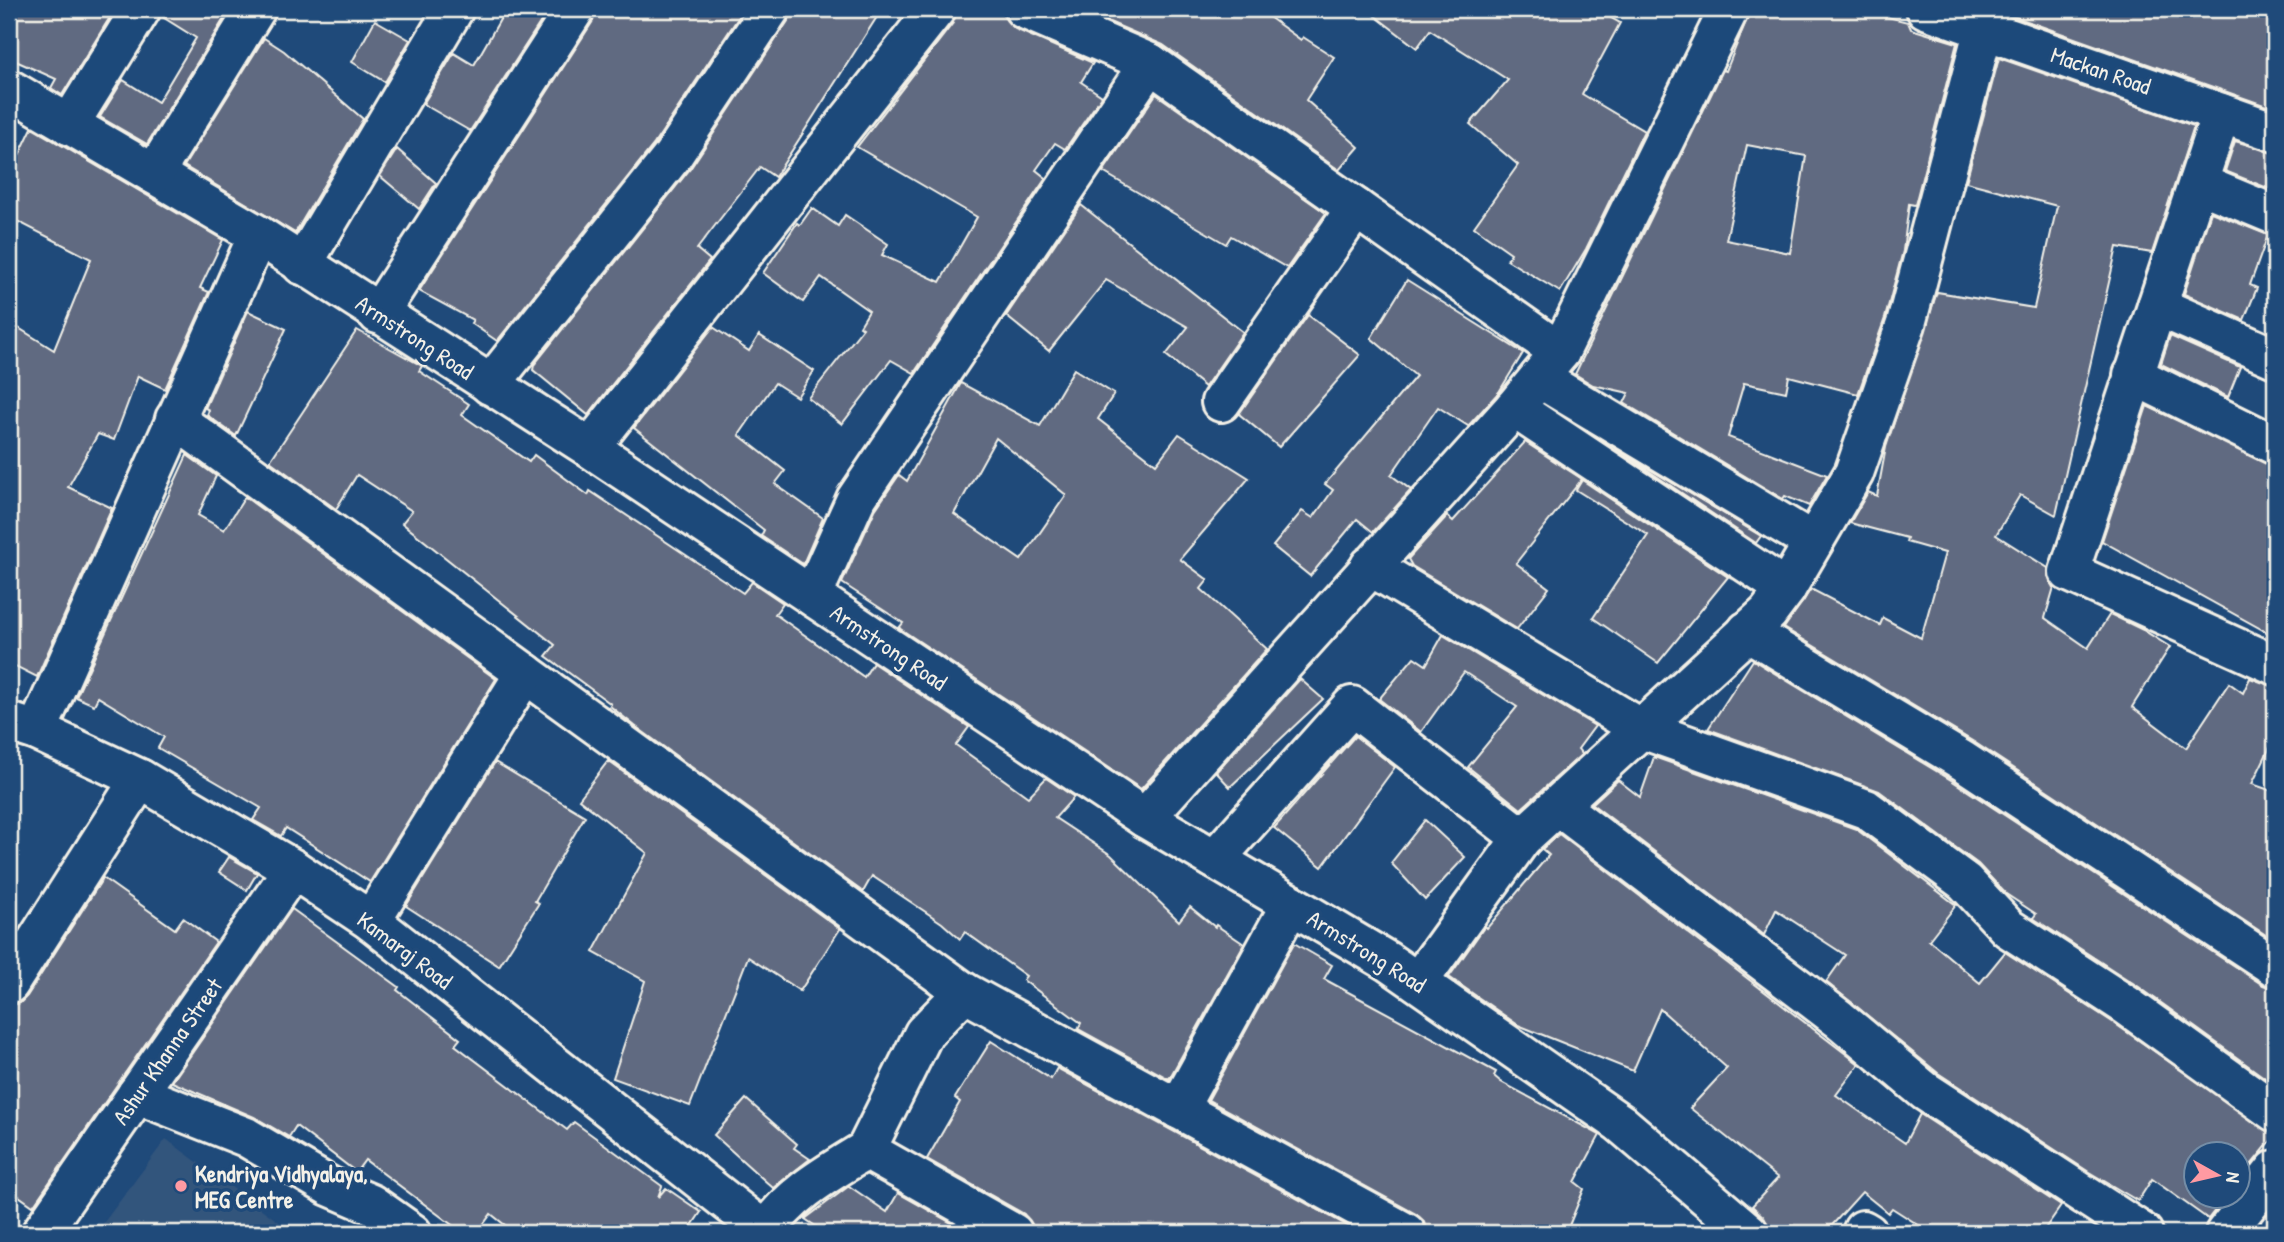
<svg xmlns="http://www.w3.org/2000/svg" width="2284" height="1242" font-family="'Patrick Hand',sans-serif">
	<style>
		.built { fill: #32547c }
		.building { fill: #606a81; stroke: #f4f1e8; stroke-width: 2; fill-rule: evenodd }
		.lines { fill: none; stroke-linecap: round; stroke-linejoin: round }
		.minor-casing { stroke: #f4f1e8; stroke-width: 44 }
		.minor { stroke: #1f4a7a; stroke-width: 38 }
		.poi-dot { fill: #ff9aa2; stroke: #1f4a7a; stroke-width: 2.5 }
		.labels { text-anchor: middle; dominant-baseline: central; stroke-width: 7; stroke-linejoin: round; paint-order: stroke }
		.street-label { font-size: 23px; fill: #f4f1e8; stroke: #1f4a7a }
		.poi-label { font-size: 23px; font-weight: bold; fill: #f4f1e8; stroke: #1f4a7a; text-anchor: start }
	</style>
	<rect width="100%" height="100%" fill="#1f4a7a"/>
	<filter id="ink" filterUnits="userSpaceOnUse"><feTurbulence type="fractalNoise" baseFrequency=".0143" numOctaves="2"/><feDisplacementMap in="SourceGraphic" scale="14" xChannelSelector="R" yChannelSelector="G"/><feConvolveMatrix kernelMatrix="1 2 1 2 8 2 1 2 1" color-interpolation-filters="sRGB"/></filter>
	<g filter="url(#ink)">
		<path class="built" d="M 166,1139 L 294,1233 L 96,1233 Z"/>
		<g class="building">
			<path d="M 9,9 L 115,9 L 62,95 L 51,88 L 56,79 L 9,58 Z"/>
			<path d="M 163,9 L 230,9 L 147,144 L 100,117 L 123,80 L 158,102 L 196,38 L 161,16 Z"/>
			<path d="M 506,9 L 549,9 L 470,131 L 423,104 L 454,53 L 474,65 Z"/>
			<path d="M 597,9 L 744,9 L 654,144 L 497,341 L 471,323 L 473,320 L 419,291 L 593,21 Z"/>
			<path d="M 792,9 L 882,9 L 775,177 L 760,167 L 697,249 L 710,260 L 588,415 L 533,370 L 534,365 L 690,169 L 788,21 Z"/>
			<path d="M 957,9 L 997,9 L 1015,29 L 1093,63 L 1081,82 L 1102,96 L 1065,149 L 1055,143 L 1036,170 L 1046,178 L 914,373 L 891,360 L 842,424 L 808,398 L 863,328 L 860,326 L 869,311 L 821,277 L 803,302 L 763,273 L 797,223 L 800,225 L 812,208 L 838,226 L 845,215 L 888,244 L 882,255 L 940,282 L 977,217 L 857,147 L 953,23 Z"/>
			<path d="M 1079,9 L 1258,9 L 1301,40 L 1303,37 L 1334,57 L 1306,100 L 1359,147 L 1339,170 L 1163,45 Z"/>
			<path d="M 1366,9 L 1595,9 L 1620,23 L 1582,94 L 1644,131 L 1586,249 L 1560,292 L 1507,260 L 1511,253 L 1474,227 L 1518,165 L 1470,124 L 1508,80 L 1430,30 L 1417,48 Z"/>
			<path d="M 1751,9 L 1856,9 L 1908,22 L 1911,29 L 1957,43 L 1915,205 L 1909,204 L 1903,251 L 1885,318 L 1858,394 L 1789,376 L 1786,392 L 1744,383 L 1728,437 L 1827,475 L 1809,506 L 1785,496 L 1783,499 L 1624,403 L 1629,393 L 1593,385 L 1575,374 L 1723,70 L 1726,71 ZM 1747,145 L 1806,156 L 1790,253 L 1726,240 Z"/>
			<path d="M 2010,9 L 2275,9 L 2275,109 L 2010,15 Z"/>
			<path d="M 375,20 L 410,40 L 385,82 L 352,62 Z"/>
			<path d="M 264,38 L 284,51 L 363,119 L 295,233 L 184,166 Z"/>
			<path d="M 1999,58 L 2194,126 L 2152,253 L 2117,247 L 2056,515 L 2020,495 L 1996,535 L 2048,568 L 2048,576 L 2054,587 L 2045,618 L 2088,648 L 2110,614 L 2143,630 L 2170,647 L 2132,707 L 2186,748 L 2229,683 L 2243,693 L 2250,678 L 2275,687 L 2275,737 L 2252,784 L 2275,792 L 2275,941 L 1974,742 L 1784,628 L 1811,589 L 1880,625 L 1883,618 L 1921,638 L 1945,553 L 1906,542 L 1907,538 L 1850,523 L 1868,492 L 1877,496 L 1886,447 L 1937,292 L 2034,308 L 2057,206 L 1966,182 Z"/>
			<path d="M 1156,94 L 1326,213 L 1287,268 L 1231,236 L 1226,244 L 1103,172 Z"/>
			<path d="M 32,128 L 223,240 L 200,288 L 209,292 L 165,389 L 138,376 L 114,440 L 98,434 L 68,487 L 112,508 L 37,677 L 9,663 L 9,322 L 54,350 L 91,259 L 9,217 L 9,176 Z"/>
			<path d="M 2235,141 L 2275,153 L 2275,191 L 2225,171 Z"/>
			<path d="M 397,149 L 436,183 L 419,209 L 380,176 Z"/>
			<path d="M 1081,205 L 1243,332 L 1205,387 L 1166,355 L 1188,327 L 1106,280 L 1049,351 L 1006,316 Z"/>
			<path d="M 2211,212 L 2268,235 L 2250,285 L 2257,288 L 2244,320 L 2184,294 Z"/>
			<path d="M 1407,280 L 1523,353 L 1499,392 L 1468,426 L 1438,407 L 1391,475 L 1411,490 L 1373,532 L 1357,519 L 1310,576 L 1273,546 L 1302,511 L 1313,518 L 1333,490 L 1325,484 L 1416,376 L 1371,338 Z"/>
			<path d="M 248,311 L 286,329 L 236,436 L 207,415 L 209,410 L 205,408 Z"/>
			<path d="M 1308,315 L 1360,355 L 1279,447 L 1239,414 Z"/>
			<path d="M 713,327 L 749,351 L 759,335 L 814,371 L 797,397 L 775,383 L 739,435 L 785,471 L 775,484 L 823,518 L 803,564 L 761,536 L 764,530 L 634,428 Z"/>
			<path d="M 357,330 L 422,366 L 419,371 L 469,404 L 462,415 L 529,462 L 534,455 L 588,495 L 590,491 L 743,593 L 752,582 L 783,603 L 775,614 L 864,677 L 873,663 L 969,727 L 956,745 L 1028,797 L 1046,778 L 1074,797 L 1055,818 L 1111,855 L 1179,921 L 1190,907 L 1215,927 L 1216,925 L 1244,944 L 1169,1079 L 1078,1029 L 1081,1023 L 1023,980 L 1026,976 L 965,932 L 960,939 L 942,923 L 872,876 L 863,892 L 635,726 L 610,706 L 611,704 L 546,656 L 555,645 L 402,523 L 412,511 L 357,475 L 336,509 L 270,461 Z"/>
			<path d="M 2170,336 L 2240,367 L 2228,397 L 2161,364 Z"/>
			<path d="M 1074,369 L 1114,394 L 1098,419 L 1156,464 L 1179,434 L 1249,478 L 1180,559 L 1208,580 L 1201,589 L 1267,649 L 1141,789 L 899,628 L 903,623 L 842,583 L 875,510 L 899,475 L 907,481 L 961,383 L 1040,426 ZM 996,438 L 1066,495 L 1021,560 L 954,514 Z"/>
			<path d="M 2147,406 L 2275,467 L 2275,641 L 2269,638 L 2270,634 L 2102,541 Z"/>
			<path d="M 1525,442 L 1582,479 L 1516,563 L 1549,588 L 1517,629 L 1412,566 L 1408,559 L 1447,516 L 1453,521 Z"/>
			<path d="M 1616,449 L 1761,536 L 1756,543 Z"/>
			<path d="M 187,455 L 216,476 L 198,515 L 224,530 L 245,497 L 496,679 L 370,882 L 286,828 L 281,836 L 253,820 L 261,808 L 158,748 L 164,737 L 98,697 L 94,705 L 76,697 Z"/>
			<path d="M 1582,480 L 1728,577 L 1658,663 L 1593,618 L 1648,535 L 1576,490 Z"/>
			<path d="M 1443,635 L 1595,726 L 1578,749 L 1582,754 L 1521,809 L 1468,767 L 1517,707 L 1464,672 L 1421,732 L 1379,699 L 1414,657 L 1426,665 Z"/>
			<path d="M 1753,660 L 1951,780 L 2263,985 L 2275,989 L 2275,1085 L 2139,987 L 2033,918 L 2036,914 L 2006,894 L 1978,864 L 1879,791 L 1708,729 Z"/>
			<path d="M 1300,679 L 1323,699 L 1230,787 L 1216,772 Z"/>
			<path d="M 1355,736 L 1395,767 L 1322,867 L 1274,828 Z"/>
			<path d="M 1654,757 L 1856,829 L 1956,905 L 1929,940 L 1980,983 L 2005,952 L 2114,1023 L 2275,1136 L 2238,1181 L 2238,1154 L 2196,1154 L 2196,1196 L 2226,1196 L 2208,1219 L 2152,1179 L 2138,1201 L 2089,1172 L 1938,1073 L 1826,982 L 1845,955 L 1776,910 L 1764,935 L 1592,804 L 1618,780 L 1640,797 Z"/>
			<path d="M 608,761 L 840,929 L 800,991 L 748,957 L 690,1106 L 613,1078 L 645,981 L 593,952 L 647,853 L 579,799 Z"/>
			<path d="M 495,762 L 585,816 L 535,901 L 539,903 L 499,966 L 406,906 Z"/>
			<path d="M 1425,820 L 1465,857 L 1425,900 L 1391,863 Z"/>
			<path d="M 1559,834 L 1859,1064 L 1836,1095 L 1905,1143 L 1920,1114 L 2061,1206 L 2042,1233 L 1931,1233 L 1892,1208 L 1888,1213 L 1862,1192 L 1825,1233 L 1770,1233 L 1764,1217 L 1752,1206 L 1778,1178 L 1690,1108 L 1727,1068 L 1660,1009 L 1633,1071 L 1518,1025 L 1449,977 L 1485,926 L 1487,928 L 1549,855 L 1542,849 Z"/>
			<path d="M 229,857 L 257,873 L 247,890 L 219,872 Z"/>
			<path d="M 103,878 L 175,929 L 183,918 L 216,942 L 33,1206 L 9,1189 L 9,1006 L 20,1003 L 27,996 Z"/>
			<path d="M 292,909 L 399,987 L 397,990 L 460,1039 L 455,1045 L 567,1130 L 574,1122 L 662,1186 L 658,1197 L 666,1188 L 701,1212 L 687,1233 L 515,1233 L 491,1214 L 477,1233 L 463,1233 L 365,1160 L 356,1172 L 296,1126 L 289,1137 L 254,1117 L 172,1082 Z"/>
			<path d="M 1294,943 L 1332,965 L 1324,979 L 1496,1072 L 1494,1076 L 1501,1082 L 1600,1135 L 1575,1182 L 1584,1189 L 1566,1233 L 1428,1233 L 1425,1222 L 1416,1214 L 1208,1100 Z"/>
			<path d="M 991,1041 L 1051,1079 L 1057,1068 L 1361,1233 L 1048,1233 L 1033,1227 L 1024,1214 L 927,1159 L 960,1102 L 955,1098 Z"/>
			<path d="M 746,1099 L 797,1144 L 794,1148 L 810,1159 L 773,1188 L 714,1135 Z"/>
			<path d="M 849,1186 L 887,1212 L 898,1193 L 969,1233 L 826,1233 L 805,1219 Z"/>
		</g>
		<g class="lines">
			<g class="minor-casing">
				<g id="minor">
					<path d="M 1024,9 L 1150,63 L 1560,352"/>
					<path d="M 1926,9 L 2275,132"/>
					<path d="M 9,89 L 258,235 L 590,448 L 1145,818 L 1387,961 L 1620,1123 L 1749,1233"/>
					<path d="M 2221,113 L 2069,572 L 2275,665"/>
					<path d="M 69,125 L 141,9"/>
					<path d="M 154,174 L 256,9"/>
					<path d="M 2198,183 L 2275,215"/>
					<path d="M 302,265 L 454,9"/>
					<path d="M 2157,306 L 2275,358"/>
					<path d="M 378,314 L 575,9"/>
					<path d="M 2133,375 L 2275,445"/>
					<path d="M 1539,378 L 1813,542"/>
					<path d="M 490,385 L 672,157 L 770,9"/>
					<path d="M 1221,402 L 1356,208"/>
					<path d="M 1514,408 L 1786,589"/>
					<path d="M 175,419 L 964,992 L 1406,1233"/>
					<path d="M 590,448 L 936,9"/>
					<path d="M 1370,566 L 1642,729 L 1866,809 L 1965,882 L 2008,928 L 2126,1005 L 2275,1112"/>
					<path d="M 815,598 L 818,583 L 856,499 L 1150,63"/>
					<path d="M 1747,631 L 1963,761 L 2275,967"/>
					<path d="M 9,722 L 37,731 L 140,779 L 293,869 L 371,921 L 767,1233"/>
					<path d="M 37,731 L 258,235"/>
					<path d="M 1558,806 L 1839,1019 L 1925,1091 L 2143,1233"/>
					<path d="M 1145,818 L 1514,408 L 1560,352 L 1729,9"/>
					<path d="M 1215,859 L 1352,706 L 1522,838"/>
					<path d="M 371,921 L 525,673"/>
					<path d="M 1418,982 L 1522,838 L 1768,613 L 1786,589 L 1854,473 L 1906,324 L 1989,9"/>
					<path d="M 9,984 L 140,779"/>
					<path d="M 137,1094 L 246,1137 L 329,1186 L 371,1204 L 412,1233"/>
					<path d="M 1178,1109 L 1291,904"/>
					<path d="M 866,1150 L 924,1033 L 964,992"/>
					<path d="M 1863,1230 L 1868,1233"/>
					<path d="M 765,1232 C 790,1194 827,1174 866,1150 L 1013,1233"/>
					<path d="M 41,1233 L 293,869"/>
					<path d="M 2225,1233 L 2275,1170"/>
				</g>
			</g>
			<use href="#minor" class="minor"/>
		</g>
	</g>
	<circle class="poi-dot" cx="181" cy="1186" r="7"/>
	<g class="labels">
		<g class="street-label">
			<text transform="translate(2101 70) rotate(19)">Mackan Road</text>
			<text transform="translate(415 337) rotate(33)">Armstrong Road</text>
			<text transform="translate(889 647) rotate(34)">Armstrong Road</text>
			<text transform="translate(405 950) rotate(37)">Kamaraj Road</text>
			<text transform="translate(1367 951) rotate(32)">Armstrong Road</text>
			<text transform="translate(167 1051) rotate(-55)">Ashur Khanna Street</text>
		</g>
		<g class="poi-label">
			<text x="195" y="1173">Kendriya Vidhyalaya,<tspan x="195" dy="26">MEG Centre</tspan></text>
		</g>
	</g>
	<rect width="2284" height="1242" fill="none" stroke="#1f4a7a" stroke-width="35"/>
	<rect x="18" y="18" width="2249" height="1207" fill="none" stroke="#f4f1e8" stroke-width="2.5" filter="url(#ink)"/>
	<g transform="translate(2217 1175) rotate(98)"><circle r="33" fill="#1f4a7a" stroke="#748da6" stroke-width="2"/>
	<path d="M0-5L12 26L0 18L-12 26Z" fill="#ff9aa2"/>
	<text y="-10" font-size="19" font-weight="bold" text-anchor="middle" fill="#f4f1e8">N</text>
	</g>
</svg>
